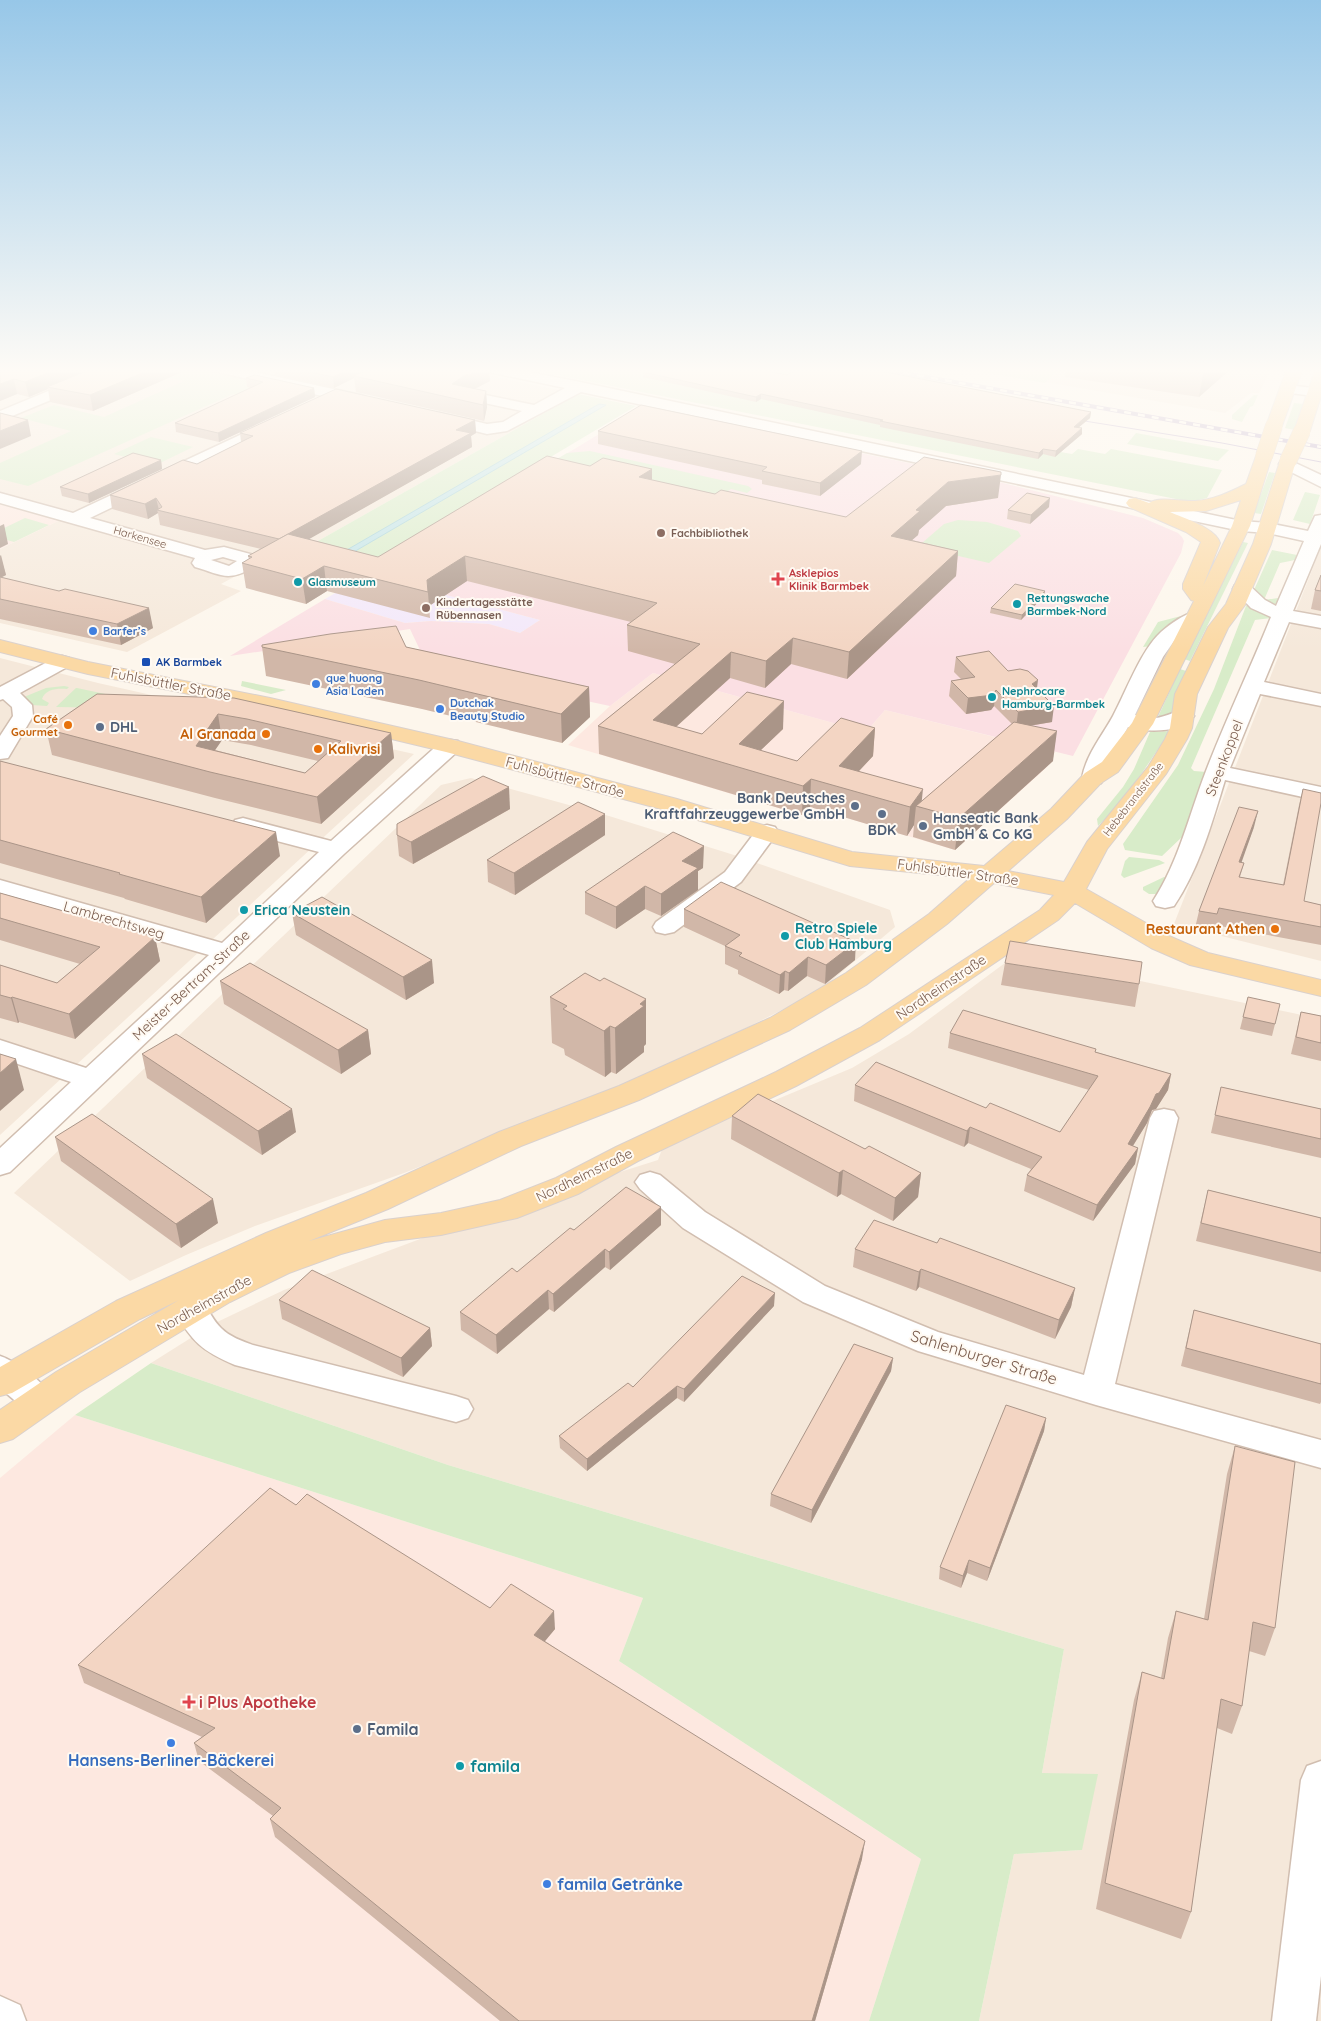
<svg xmlns="http://www.w3.org/2000/svg" width="1321" height="2021" font-family="Quicksand,sans-serif">
	<style>
		.residential { fill: #f5e8da }
		.commercial { fill: #fde8e0 }
		.education { fill: #f3e8fa }
		.medical { fill: #fbdfe3 }
		.green { fill: #d8ecc9 }
		.water { fill: #bfe3e8; stroke: #a5d3da }
		.lines { fill: none; stroke-linecap: round; stroke-linejoin: round }
		.minor-casing { stroke: #d1beb0; stroke-width: 3 }
		.major-casing { stroke: #dad1cd; stroke-width: 2 }
		.minor { fill: #fff; fill-rule: evenodd }
		.major { fill: #fbd9a5; fill-rule: evenodd }
		.tram { stroke: #b9a8c9; stroke-width: 1 }
		.rail-casing { stroke: #b9a8c9; stroke-width: 4 }
		.rail { stroke: #fffaf3; stroke-width: 2.5; stroke-dasharray: 7; stroke-linecap: butt }
		.major-bridge-casing { stroke: #dad1cd; stroke-width: 18; stroke-linecap: butt }
		.major-bridge { stroke: #fbd9a5; stroke-width: 17 }
		.wall { fill: #d1b7a8; fill-rule: evenodd }
		.shaded-wall { fill: #aa9588 }
		.building { fill: #f3d5c3; stroke: #aa9588; fill-rule: evenodd }
		.education-dot { fill: #8d6e63; stroke: #fffaf3; stroke-width: 2 }
		.health-dot { fill: #e0444e; stroke: #fffaf3; stroke-width: 2 }
		.culture-dot { fill: #0f9aa8; stroke: #fffaf3; stroke-width: 2 }
		.shop-dot { fill: #3f7fe0; stroke: #fffaf3; stroke-width: 2 }
		.transit-dot { fill: #1a4fb4; stroke: #fffaf3; stroke-width: 2 }
		.food-dot { fill: #e8710a; stroke: #fffaf3; stroke-width: 2 }
		.service-dot { fill: #5c6f8a; stroke: #fffaf3; stroke-width: 2 }
		.labels { text-anchor: middle; dominant-baseline: central; stroke-width: 4; stroke-linejoin: round; paint-order: stroke }
		.far-education-label { font-size: 11px; font-weight: bold; fill: #785e54; stroke: #fffaf3; text-anchor: start }
		.far-street-label { font-size: 11px; fill: #7a5c4d; stroke: #fffaf3 }
		.far-health-label { font-size: 11px; font-weight: bold; fill: #be3a42; stroke: #fffaf3; text-anchor: start }
		.far-culture-label { font-size: 11px; font-weight: bold; fill: #0d838f; stroke: #fffaf3; text-anchor: start }
		.far-shop-label { font-size: 11px; font-weight: bold; fill: #366cbe; stroke: #fffaf3; text-anchor: start }
		.far-transit-label { font-size: 11px; font-weight: bold; fill: #164399; stroke: #fffaf3; text-anchor: start }
		.far-food-label { font-size: 11px; font-weight: bold; fill: #c56008; stroke: #fffaf3; text-anchor: end }
		.street-label { font-size: 14px; fill: #7a5c4d; stroke: #fffaf3 }
		.service-label { font-size: 14px; font-weight: bold; fill: #4e5e75; stroke: #fffaf3; text-anchor: start }
		.food-label { font-size: 14px; font-weight: bold; fill: #c56008; stroke: #fffaf3; text-anchor: end }
		.culture-label { font-size: 14px; font-weight: bold; fill: #0d838f; stroke: #fffaf3; text-anchor: start }
		.near-street-label { font-size: 16px; fill: #7a5c4d; stroke: #fffaf3 }
		.near-health-label { font-size: 16px; font-weight: bold; fill: #be3a42; stroke: #fffaf3; text-anchor: start }
		.near-service-label { font-size: 16px; font-weight: bold; fill: #4e5e75; stroke: #fffaf3; text-anchor: start }
		.near-shop-label { font-size: 16px; font-weight: bold; fill: #366cbe; stroke: #fffaf3 }
		.near-culture-label { font-size: 16px; font-weight: bold; fill: #0d838f; stroke: #fffaf3; text-anchor: start }
	</style>
	<rect width="100%" height="100%" fill="#fdf6ec"/>
	<g class="residential">
		<path d="M 0,368 L 453,368 L 578,394 L 309,546 L 276,554 L 221,584 L 241,591 L 127,652 L 0,623 L 0,549 L 60,520 L 0,504 Z"/>
		<path d="M 964,368 L 1272,368 L 1259,393 L 1251,393 L 1225,413 Z"/>
		<path d="M 1321,547 L 1321,961 L 1174,924 Z"/>
		<path d="M 0,658 L 98,683 L 414,754 L 0,1135 Z"/>
		<path d="M 471,778 L 609,816 L 734,855 L 890,910 L 895,927 L 818,992 L 664,1069 L 404,1173 L 255,1226 L 186,1255 L 130,1281 L 14,1193 L 441,785 Z"/>
		<path d="M 1036,959 L 1321,1019 L 1321,2021 L 979,2021 L 1014,1854 L 1082,1850 L 1042,1773 L 1064,1649 L 448,1465 L 151,1363 L 213,1324 L 284,1290 L 599,1172 L 617,1173 L 658,1160 L 664,1144 L 751,1110 L 852,1068 L 909,1034 L 1009,960 Z"/>
	</g>
	<g class="commercial">
		<path d="M 0,504 L 60,520 L 0,549 Z"/>
		<path d="M 653,673 L 866,732 L 885,710 L 1055,752 L 1046,768 L 955,850 L 810,807 L 802,815 L 568,745 L 610,706 Z"/>
		<path d="M 75,1415 L 643,1598 L 619,1661 L 921,1859 L 869,2021 L 0,2021 L 0,1478 Z"/>
	</g>
	<path class="education" d="M 368,574 L 540,620 L 520,633 L 489,624 L 431,621 L 405,623 L 325,599 Z"/>
	<path class="medical" d="M 642,408 L 991,480 L 1143,518 L 1178,533 L 1182,537 L 1184,541 L 1181,553 L 1073,756 L 885,710 L 866,732 L 653,673 L 610,706 L 428,667 L 410,629 L 230,656 L 325,599 L 405,623 L 431,621 L 489,624 L 520,633 L 540,620 L 368,574 Z"/>
	<g class="green">
		<path d="M 134,368 L 205,368 L 308,391 L 282,405 L 233,394 L 28,486 L 0,479 L 0,463 L 71,431 L 21,418 L 54,405 L 104,417 L 184,381 L 132,369 Z"/>
		<path d="M 522,368 L 777,368 L 1052,420 L 1049,450 L 1072,454 L 1078,449 L 1105,454 L 1111,449 L 1222,470 L 1207,498 L 1191,502 Z"/>
		<path d="M 959,368 L 1059,368 L 1045,383 Z"/>
		<path d="M 578,394 L 636,406 L 353,575 L 309,546 Z"/>
		<path d="M 1254,395 L 1258,395 L 1253,406 L 1250,407 L 1242,422 L 1232,419 L 1232,415 Z"/>
		<path d="M 1294,403 L 1304,404 L 1295,430 L 1285,428 Z"/>
		<path d="M 1136,433 L 1229,450 L 1218,461 L 1127,444 Z"/>
		<path d="M 151,437 L 193,447 L 156,465 L 114,454 Z"/>
		<path d="M 590,451 L 748,486 L 752,489 L 747,493 L 731,489 L 725,493 L 740,498 L 530,475 L 567,453 Z"/>
		<path d="M 1269,472 L 1275,473 L 1261,514 L 1254,513 Z"/>
		<path d="M 1305,492 L 1320,495 L 1310,524 L 1293,520 Z"/>
		<path d="M 25,518 L 49,525 L 14,542 L 0,538 L 0,530 Z"/>
		<path d="M 958,520 L 987,522 L 1018,531 L 1021,536 L 989,563 L 928,549 L 922,543 L 944,524 Z"/>
		<path d="M 1243,542 L 1248,543 L 1190,661 L 1184,659 Z"/>
		<path d="M 1272,550 L 1297,555 L 1295,560 L 1280,563 L 1264,600 L 1278,598 L 1275,608 L 1265,604 L 1254,595 L 1254,590 Z"/>
		<path d="M 1250,604 L 1272,615 L 1271,618 L 1255,620 L 1191,768 L 1194,771 L 1207,772 L 1196,807 L 1182,837 L 1162,856 L 1125,850 L 1123,844 L 1178,765 L 1214,689 L 1246,606 Z"/>
		<path d="M 1181,616 L 1152,646 L 1143,647 L 1158,622 Z"/>
		<path d="M 1180,669 L 1186,671 L 1177,691 L 1173,713 L 1160,718 L 1158,717 Z"/>
		<path d="M 242,681 L 286,690 L 271,694 L 241,686 Z"/>
		<path d="M 64,686 L 69,687 L 67,689 C 58,688 45,689 42,699 L 49,703 L 47,706 L 32,705 L 24,697 L 46,688 Z"/>
		<path d="M 76,688 L 77,688 L 124,698 L 115,708 L 56,707 Z"/>
		<path d="M 1170,731 C 1148,764 1127,798 1098,826 L 1097,819 L 1123,787 L 1134,769 L 1150,732 Z"/>
		<path d="M 1129,857 L 1159,860 L 1165,863 L 1124,878 L 1121,875 L 1125,861 Z"/>
		<path d="M 1164,877 L 1167,878 L 1158,894 L 1149,894 L 1143,890 L 1143,887 Z"/>
		<path d="M 151,1363 L 448,1465 L 1064,1649 L 1042,1773 L 1098,1774 L 1082,1850 L 1014,1854 L 979,2021 L 869,2021 L 921,1859 L 619,1661 L 643,1598 L 75,1415 Z"/>
	</g>
	<path class="water" d="M 599,404 L 606,405 L 352,553 L 345,551 Z"/>
	<g class="lines">
		<g class="minor-casing">
			<g id="minor">
				<path d="M 104,368 L 123,368 L 121,371 L 0,421 L 0,411 Z"/>
				<path d="M 211,368 L 237,368 L 361,395 L 366,397 L 369,400 L 366,403 L 361,405 L 218,372 L 213,371 Z"/>
				<path d="M 482,368 L 509,368 L 580,382 L 1241,521 L 1268,523 L 1308,531 L 1315,516 L 1321,515 L 1321,544 L 1293,611 L 1321,616 L 1321,628 L 1289,622 L 1264,682 L 1321,694 L 1321,706 L 1260,694 L 1230,768 L 1321,787 L 1321,801 L 1225,780 C 1212,823 1199,869 1174,906 L 1165,908 L 1156,906 L 1153,901 C 1179,861 1189,815 1206,771 C 1226,719 1250,669 1271,617 L 1251,608 L 1233,589 L 1235,585 L 1242,583 L 1249,585 L 1265,600 L 1276,606 L 1304,541 L 1268,533 L 1241,531 L 581,392 L 507,431 L 487,434 L 435,421 L 432,418 L 435,415 L 440,413 L 487,424 L 503,422 L 522,411 L 466,399 L 464,396 L 466,393 L 471,392 L 534,405 L 565,388 L 489,372 L 484,371 Z"/>
				<path d="M 1288,385 L 1321,389 L 1321,397 L 1283,392 L 1281,389 L 1283,386 Z"/>
				<path d="M 274,419 L 279,421 L 282,424 L 279,427 L 90,518 L 205,550 L 224,547 L 258,556 L 261,560 C 258,565 253,567 248,570 C 227,582 217,573 195,567 L 192,563 L 195,558 L 0,503 L 0,493 L 73,513 ZM 223,557 L 237,561 L 229,566 L 211,560 Z"/>
				<path d="M 1287,459 L 1321,475 L 1321,487 L 1281,467 L 1279,464 L 1281,461 Z"/>
				<path d="M 1194,612 L 1201,614 L 1204,618 L 1174,641 L 1163,657 L 1135,715 C 1159,726 1172,707 1191,712 L 1194,716 C 1182,734 1146,732 1128,727 L 1106,766 L 1104,778 L 1101,783 L 1093,785 L 1085,783 L 1082,778 C 1086,755 1102,736 1113,716 C 1126,692 1141,650 1161,632 C 1170,624 1183,615 1194,612 Z"/>
				<path d="M 62,656 L 69,658 L 72,662 L 69,666 L 20,693 L 32,705 L 33,716 L 8,758 L 0,759 L 0,736 L 13,716 L 12,707 L 3,699 L 0,700 L 0,687 L 55,658 Z"/>
				<path d="M 450,740 L 458,741 L 461,746 L 458,751 L 344,854 L 10,1172 L 0,1175 L 0,1148 L 71,1082 L 0,1058 L 0,1040 L 86,1068 L 209,955 L 0,895 L 0,880 L 222,943 L 319,852 L 235,830 L 232,825 L 235,820 L 243,818 L 331,841 L 442,741 Z"/>
				<path d="M 767,825 L 775,827 L 778,832 L 741,882 L 674,932 L 665,934 L 656,932 L 653,927 L 656,922 L 725,872 L 759,827 Z"/>
				<path d="M 1164,1109 L 1174,1111 L 1178,1118 L 1115,1384 L 1321,1440 L 1321,1468 L 1096,1405 L 918,1351 L 803,1302 L 683,1228 L 640,1189 L 635,1182 L 640,1175 L 650,1172 L 660,1175 L 705,1212 L 825,1286 L 938,1332 L 1084,1375 L 1150,1118 L 1154,1111 Z"/>
				<path d="M 190,1298 C 210,1304 208,1315 221,1328 C 230,1337 242,1341 253,1345 L 456,1396 L 468,1400 L 473,1409 L 468,1418 L 456,1422 L 235,1365 C 202,1351 192,1342 174,1310 L 179,1302 Z"/>
				<path d="M 0,1356 C 18,1362 46,1384 55,1401 L 50,1410 L 38,1414 L 26,1410 L 0,1388 Z"/>
				<path d="M 1321,1761 L 1321,1976 L 1316,2021 L 1272,2021 L 1301,1780 L 1307,1766 Z"/>
				<path d="M 0,1996 L 20,2005 L 26,2021 L 0,2021 Z"/>
			</g>
		</g>
		<g class="major-casing">
			<g id="major">
				<path d="M 1287,368 L 1303,368 L 1282,426 L 1280,429 L 1268,429 L 1266,426 Z"/>
				<path d="M 1316,368 L 1321,368 L 1321,396 L 1310,431 L 1308,434 L 1296,434 L 1294,431 Z"/>
				<path d="M 1264,451 L 1270,452 L 1272,456 L 1250,526 L 1153,724 L 1118,772 L 1101,783 L 1067,819 L 1008,871 L 1064,882 L 1087,842 L 1148,767 L 1165,739 L 1170,728 L 1175,694 L 1208,627 L 1226,604 L 1253,544 L 1280,461 L 1282,457 L 1294,457 L 1296,461 L 1271,544 L 1245,605 L 1228,628 L 1197,694 L 1192,728 L 1187,739 L 1166,774 L 1107,849 L 1086,889 L 1169,936 L 1208,953 L 1321,980 L 1321,996 L 1190,965 L 1151,948 L 1075,903 L 1058,920 L 880,1040 L 796,1086 L 638,1161 L 578,1194 L 517,1218 L 441,1235 L 385,1242 L 341,1254 L 289,1273 L 230,1302 L 80,1392 L 13,1439 L 0,1443 L 0,1410 L 56,1372 L 179,1300 L 140,1319 L 12,1393 L 0,1396 L 0,1367 L 116,1301 L 266,1233 L 366,1193 L 499,1132 L 619,1086 L 770,1018 L 846,973 L 929,914 L 970,878 L 850,866 L 661,809 L 446,752 L 270,710 L 88,674 L 0,652 L 0,640 L 88,662 L 270,698 L 458,741 L 677,799 L 852,852 L 984,866 L 1051,809 L 1085,773 L 1102,762 L 1132,723 L 1194,601 L 1191,600 L 1183,589 L 1183,584 L 1201,542 L 1186,532 L 1129,507 L 1126,503 L 1129,499 L 1135,498 L 1149,503 C 1160,496 1181,502 1195,501 C 1213,500 1230,492 1246,484 L 1256,456 L 1258,452 ZM 1241,500 L 1232,526 L 1203,586 L 1220,543 C 1216,528 1183,518 1170,512 L 1206,511 ZM 994,883 L 1054,895 L 1040,910 L 860,1028 L 776,1072 L 616,1147 L 556,1178 L 500,1200 L 441,1213 L 385,1220 L 309,1241 L 388,1209 L 521,1146 L 639,1100 L 790,1030 L 866,985 L 947,924 Z"/>
			</g>
		</g>
		<use href="#minor" class="minor"/>
		<use href="#major" class="major"/>
		<g class="tram">
			<path d="M 794,368 L 812,371"/>
			<path d="M 1072,419 L 1222,443 L 1321,462"/>
		</g>
		<g class="rail-casing">
			<path id="rail" d="M 876,368 L 1321,447"/>
		</g>
		<use href="#rail" class="rail"/>
		<g class="major-bridge-casing">
			<g id="major-bridge">
				<path d="M 1264,456 L 1274,426"/>
				<path d="M 1288,461 L 1302,431"/>
			</g>
		</g>
		<use href="#major-bridge" class="major-bridge"/>
	</g>
	<g class="wall">
		<path d="M 0,368 L 191,368 L 93,411 L 50,402 L 48,389 L 29,397 L 17,394 L 0,401 Z"/>
		<path d="M 274,368 L 489,368 L 490,381 L 475,389 L 486,391 L 487,407 L 484,421 L 356,392 L 354,378 L 334,388 L 275,375 Z"/>
		<path d="M 603,368 L 632,368 L 625,372 Z"/>
		<path d="M 1066,368 L 1232,368 L 1199,397 L 1065,377 Z"/>
		<path d="M 643,372 L 787,375 L 1091,412 L 1090,418 L 1078,428 L 1082,428 L 1082,434 L 1055,457 L 1043,454 L 1038,459 L 880,427 L 880,425 L 761,399 L 756,402 L 643,377 Z"/>
		<path d="M 246,378 L 314,388 L 315,397 L 219,442 L 176,432 L 175,423 L 251,388 L 247,387 Z"/>
		<path d="M 475,420 L 476,433 L 471,436 L 472,447 L 308,539 L 378,557 L 590,466 L 652,469 L 652,480 L 715,494 L 846,517 L 998,498 L 946,506 L 919,530 L 918,535 L 912,540 L 958,551 L 956,576 L 847,679 L 791,664 L 765,688 L 730,678 L 676,727 L 702,734 L 783,729 L 760,751 L 797,761 L 875,728 L 873,756 L 859,771 L 921,802 L 1012,724 L 994,706 L 991,710 L 966,714 L 949,696 L 951,681 L 961,679 L 954,672 L 956,657 L 1008,671 L 1036,689 L 1052,722 L 1029,726 L 1053,761 L 955,850 L 913,837 L 914,825 L 907,836 L 810,807 L 802,815 L 599,754 L 598,726 L 675,664 L 628,651 L 627,625 L 631,622 L 467,581 L 429,606 L 430,618 L 327,591 L 306,604 L 246,588 L 242,563 L 249,559 L 248,556 L 261,549 L 160,525 L 158,513 L 148,519 L 112,509 L 110,495 L 197,464 L 241,442 L 240,433 Z"/>
		<path d="M 598,431 L 861,464 L 820,496 L 762,484 L 762,480 L 598,444 Z"/>
		<path d="M 161,460 L 162,469 L 89,503 L 62,496 L 60,487 Z"/>
		<path d="M 1049,507 L 1030,524 L 1007,519 L 1008,510 Z"/>
		<path d="M 0,555 L 6,575 L 2,577 L 153,628 L 121,645 L 0,619 Z"/>
		<path d="M 1321,575 L 1321,611 L 1311,609 L 1315,590 Z"/>
		<path d="M 1045,591 L 1044,596 L 1021,620 L 990,613 L 991,608 Z"/>
		<path d="M 262,647 L 406,647 L 589,687 L 590,717 L 562,743 L 422,709 L 266,676 Z"/>
		<path d="M 97,694 L 391,733 L 394,758 L 321,824 L 215,798 L 52,755 L 46,729 ZM 222,740 L 251,745 L 318,761 L 305,773 L 215,750 Z"/>
		<path d="M 0,761 L 280,856 L 206,923 L 125,899 L 124,898 L 0,863 Z"/>
		<path d="M 1303,789 L 1304,901 L 1321,905 L 1321,945 L 1215,925 L 1213,931 L 1195,928 L 1199,911 L 1254,827 L 1241,862 L 1244,863 L 1240,877 L 1283,885 L 1299,805 Z"/>
		<path d="M 510,809 L 413,864 L 399,856 L 397,835 Z"/>
		<path d="M 605,814 L 605,835 L 515,895 L 488,882 L 487,860 Z"/>
		<path d="M 703,868 L 698,871 L 698,890 L 661,916 L 645,909 L 616,929 L 585,914 L 585,892 Z"/>
		<path d="M 0,893 L 155,937 L 160,961 L 75,1039 L 19,1022 L 18,1023 L 0,1018 L 0,965 L 57,983 L 80,964 L 0,940 Z"/>
		<path d="M 684,909 L 855,960 L 825,984 L 807,976 L 788,991 L 784,990 L 779,994 L 738,974 L 738,970 L 725,964 L 725,946 L 684,927 Z"/>
		<path d="M 292,913 L 434,983 L 406,1000 L 296,935 Z"/>
		<path d="M 1005,963 L 1139,984 L 1135,1007 L 1001,985 Z"/>
		<path d="M 585,973 L 646,1044 L 644,1046 L 644,1052 L 616,1074 L 611,1072 L 605,1077 L 565,1055 L 564,1049 L 552,1043 L 550,997 Z"/>
		<path d="M 220,981 L 368,1030 L 371,1054 L 341,1074 L 224,1004 Z"/>
		<path d="M 1248,997 L 1275,1024 L 1272,1036 L 1240,1029 Z"/>
		<path d="M 1301,1012 L 1321,1016 L 1321,1061 L 1291,1054 Z"/>
		<path d="M 950,1033 L 1096,1052 L 1171,1074 L 1168,1090 L 1156,1109 L 1152,1110 L 1147,1123 L 1133,1146 L 1138,1148 L 1135,1164 L 1093,1221 L 1024,1191 L 1027,1175 L 1031,1169 L 968,1143 L 964,1147 L 854,1101 L 855,1085 L 1060,1132 L 1089,1090 L 948,1048 Z"/>
		<path d="M 142,1054 L 296,1132 L 262,1155 L 147,1078 Z"/>
		<path d="M 1221,1087 L 1321,1109 L 1321,1158 L 1211,1133 Z"/>
		<path d="M 732,1116 L 865,1149 L 921,1173 L 918,1197 L 893,1221 L 841,1194 L 837,1197 L 731,1139 Z"/>
		<path d="M 55,1137 L 218,1223 L 181,1248 L 61,1161 Z"/>
		<path d="M 1208,1190 L 1321,1218 L 1321,1272 L 1196,1241 Z"/>
		<path d="M 661,1207 L 661,1225 L 610,1270 L 605,1267 L 554,1312 L 549,1309 L 497,1354 L 461,1330 L 460,1312 L 517,1272 L 574,1230 Z"/>
		<path d="M 937,1243 L 1075,1288 L 1071,1307 L 1055,1339 L 919,1287 L 916,1291 L 853,1267 L 855,1249 Z"/>
		<path d="M 279,1300 L 430,1328 L 432,1346 L 403,1377 L 282,1319 Z"/>
		<path d="M 774,1306 L 684,1402 L 677,1398 L 587,1471 L 560,1448 L 559,1436 L 633,1387 Z"/>
		<path d="M 1194,1310 L 1321,1344 L 1321,1402 L 1320,1404 L 1181,1366 Z"/>
		<path d="M 893,1358 L 891,1371 L 811,1523 L 770,1506 L 771,1494 Z"/>
		<path d="M 1046,1418 L 1044,1431 L 987,1581 L 967,1573 L 961,1588 L 939,1579 L 940,1567 Z"/>
		<path d="M 1235,1446 L 1275,1628 L 1265,1656 L 1249,1651 L 1242,1706 L 1232,1734 L 1217,1728 L 1191,1912 L 1181,1939 L 1096,1909 L 1134,1700 L 1142,1672 L 1161,1678 L 1168,1638 L 1176,1611 L 1204,1619 L 1227,1474 Z"/>
		<path d="M 296,1505 L 490,1608 L 555,1629 L 545,1641 L 862,1859 L 815,2021 L 500,2021 L 275,1837 L 270,1819 L 273,1816 L 199,1761 L 194,1743 L 202,1737 L 84,1683 L 78,1665 Z"/>
	</g>
	<g class="shaded-wall">
		<path d="M 59,368 L 100,368 L 47,387 L 48,389 L 29,397 L 25,382 Z"/>
		<path d="M 154,368 L 191,368 L 93,411 L 90,395 Z"/>
		<path d="M 352,368 L 377,368 L 354,376 L 354,378 L 334,388 L 333,377 Z"/>
		<path d="M 483,368 L 489,368 L 490,381 L 472,390 L 452,384 L 465,375 Z"/>
		<path d="M 625,368 L 632,368 L 625,372 Z"/>
		<path d="M 1204,368 L 1232,368 L 1199,397 Z"/>
		<path d="M 14,379 L 17,394 L 0,401 L 0,384 Z"/>
		<path d="M 314,388 L 315,397 L 219,442 L 218,433 Z"/>
		<path d="M 486,391 L 487,407 L 484,421 L 483,405 Z"/>
		<path d="M 761,394 L 761,399 L 756,402 L 756,397 Z"/>
		<path d="M 1091,412 L 1090,418 L 1073,432 L 1074,427 Z"/>
		<path d="M 28,420 L 31,436 L 0,449 L 0,431 Z"/>
		<path d="M 475,420 L 476,433 L 471,436 L 472,447 L 281,555 L 279,539 L 456,430 Z"/>
		<path d="M 1082,428 L 1082,434 L 1055,457 L 1056,451 Z"/>
		<path d="M 1043,449 L 1043,454 L 1038,459 L 1039,453 Z"/>
		<path d="M 862,451 L 861,464 L 820,496 L 820,483 Z"/>
		<path d="M 161,460 L 162,469 L 89,503 L 88,494 Z"/>
		<path d="M 652,469 L 652,492 L 639,477 Z"/>
		<path d="M 1001,475 L 998,498 L 946,506 L 919,530 L 918,535 L 889,560 L 891,536 L 916,510 L 948,482 Z"/>
		<path d="M 156,498 L 159,510 L 157,510 L 158,513 L 148,519 L 145,504 Z"/>
		<path d="M 1050,498 L 1049,507 L 1030,524 L 1031,515 Z"/>
		<path d="M 4,524 L 8,544 L 0,548 L 0,526 Z"/>
		<path d="M 958,551 L 956,576 L 847,679 L 849,652 Z"/>
		<path d="M 1,555 L 6,575 L 0,578 L 0,556 Z"/>
		<path d="M 465,556 L 467,581 L 429,606 L 427,580 Z"/>
		<path d="M 324,566 L 327,591 L 306,604 L 302,579 Z"/>
		<path d="M 1045,591 L 1044,596 L 1021,620 L 1022,615 Z"/>
		<path d="M 149,608 L 153,628 L 121,645 L 117,624 Z"/>
		<path d="M 793,638 L 791,664 L 765,688 L 766,661 Z"/>
		<path d="M 731,652 L 730,678 L 657,744 L 653,720 Z"/>
		<path d="M 1038,680 L 1036,696 L 1032,684 Z"/>
		<path d="M 589,687 L 590,717 L 562,743 L 561,714 Z"/>
		<path d="M 996,690 L 994,706 L 991,710 L 966,714 L 968,698 Z"/>
		<path d="M 784,701 L 783,729 L 742,768 L 739,744 Z"/>
		<path d="M 1054,706 L 1052,722 L 1016,728 L 1018,712 Z"/>
		<path d="M 218,714 L 222,740 L 202,769 L 196,746 Z"/>
		<path d="M 875,728 L 873,756 L 843,788 L 839,766 Z"/>
		<path d="M 1057,731 L 1053,761 L 955,850 L 959,818 Z"/>
		<path d="M 391,733 L 394,758 L 321,824 L 317,797 Z"/>
		<path d="M 811,779 L 810,807 L 802,815 L 803,786 Z"/>
		<path d="M 509,787 L 510,809 L 413,864 L 411,842 Z"/>
		<path d="M 923,789 L 921,808 L 916,806 L 914,825 L 907,836 L 910,807 Z"/>
		<path d="M 1258,811 L 1254,827 L 1236,878 L 1239,862 Z"/>
		<path d="M 605,814 L 605,835 L 515,895 L 514,873 Z"/>
		<path d="M 276,832 L 280,856 L 206,923 L 201,897 Z"/>
		<path d="M 704,846 L 703,868 L 698,871 L 698,890 L 661,916 L 661,894 L 682,861 Z"/>
		<path d="M 645,886 L 645,909 L 616,929 L 616,907 Z"/>
		<path d="M 155,937 L 160,961 L 75,1039 L 69,1014 Z"/>
		<path d="M 856,942 L 855,960 L 825,984 L 826,965 Z"/>
		<path d="M 808,957 L 807,976 L 788,991 L 789,973 Z"/>
		<path d="M 432,960 L 434,983 L 406,1000 L 403,977 Z"/>
		<path d="M 785,971 L 784,990 L 779,994 L 780,975 Z"/>
		<path d="M 12,997 L 19,1022 L 18,1023 L 11,998 Z"/>
		<path d="M 646,999 L 646,1044 L 644,1046 L 644,1052 L 616,1074 L 615,1028 L 640,1004 Z"/>
		<path d="M 610,1026 L 611,1072 L 605,1077 L 604,1031 Z"/>
		<path d="M 368,1030 L 371,1054 L 341,1074 L 338,1050 Z"/>
		<path d="M 16,1059 L 24,1090 L 0,1111 L 0,1073 Z"/>
		<path d="M 1171,1074 L 1168,1090 L 1156,1109 L 1152,1110 L 1147,1123 L 1124,1160 L 1128,1144 L 1156,1094 Z"/>
		<path d="M 292,1109 L 296,1132 L 262,1155 L 258,1131 Z"/>
		<path d="M 970,1127 L 968,1143 L 964,1147 L 967,1131 Z"/>
		<path d="M 1138,1148 L 1135,1164 L 1093,1221 L 1097,1205 Z"/>
		<path d="M 843,1170 L 841,1194 L 837,1197 L 839,1173 Z"/>
		<path d="M 921,1173 L 918,1197 L 893,1221 L 895,1198 Z"/>
		<path d="M 213,1199 L 218,1223 L 181,1248 L 176,1224 Z"/>
		<path d="M 661,1207 L 661,1225 L 610,1270 L 609,1252 Z"/>
		<path d="M 605,1249 L 605,1267 L 554,1312 L 553,1294 Z"/>
		<path d="M 921,1269 L 919,1287 L 916,1291 L 919,1272 Z"/>
		<path d="M 1075,1288 L 1071,1307 L 1055,1339 L 1059,1320 Z"/>
		<path d="M 548,1290 L 549,1309 L 497,1354 L 496,1335 Z"/>
		<path d="M 775,1293 L 774,1306 L 684,1402 L 684,1389 Z"/>
		<path d="M 430,1328 L 432,1346 L 403,1377 L 401,1358 Z"/>
		<path d="M 893,1358 L 891,1371 L 811,1523 L 812,1510 Z"/>
		<path d="M 677,1386 L 677,1398 L 587,1471 L 587,1459 Z"/>
		<path d="M 1046,1418 L 1044,1431 L 987,1581 L 990,1568 Z"/>
		<path d="M 969,1560 L 967,1573 L 961,1588 L 963,1576 Z"/>
		<path d="M 554,1611 L 555,1629 L 535,1653 L 534,1635 Z"/>
		<path d="M 865,1841 L 862,1859 L 815,2021 L 812,2021 Z"/>
	</g>
	<g class="building">
		<path d="M 0,368 L 59,368 L 25,382 L 14,379 L 0,384 Z"/>
		<path d="M 94,368 L 154,368 L 90,395 L 47,387 Z"/>
		<path d="M 292,368 L 352,368 L 333,377 Z"/>
		<path d="M 371,368 L 483,368 L 471,374 L 465,375 L 452,384 L 486,391 L 483,405 L 354,376 Z"/>
		<path d="M 650,368 L 751,368 L 787,375 L 799,368 L 865,368 L 1091,412 L 1074,427 L 1082,428 L 1056,451 L 1043,449 L 1039,453 L 880,421 L 883,420 L 761,394 L 756,397 L 643,372 Z"/>
		<path d="M 255,375 L 314,388 L 218,433 L 175,423 L 263,382 L 246,378 Z"/>
		<path d="M 336,389 L 475,420 L 456,430 L 471,433 L 279,539 L 157,510 L 162,507 L 156,498 L 145,504 L 110,495 L 183,460 L 197,464 L 253,436 L 240,433 Z"/>
		<path d="M 641,405 L 862,451 L 820,483 L 762,471 L 767,467 L 598,431 Z"/>
		<path d="M 0,413 L 28,420 L 0,431 Z"/>
		<path d="M 133,453 L 161,460 L 88,494 L 60,487 Z"/>
		<path d="M 547,456 L 590,466 L 603,458 L 652,469 L 639,477 L 715,494 L 721,490 L 846,517 L 924,457 L 1001,472 L 1001,475 L 948,482 L 916,510 L 920,511 L 891,536 L 958,551 L 849,652 L 793,638 L 766,661 L 731,652 L 653,720 L 702,734 L 747,692 L 784,701 L 739,744 L 797,761 L 841,718 L 875,728 L 839,766 L 923,789 L 910,807 L 811,779 L 803,786 L 598,726 L 700,644 L 627,625 L 657,603 L 465,556 L 427,580 L 428,592 L 324,566 L 302,579 L 242,563 L 252,557 L 248,556 L 288,534 L 378,557 Z"/>
		<path d="M 1027,493 L 1050,498 L 1031,515 L 1008,510 Z"/>
		<path d="M 1321,575 L 1321,591 L 1315,590 Z"/>
		<path d="M 0,577 L 59,591 L 65,589 L 149,608 L 117,624 L 0,599 Z"/>
		<path d="M 1015,584 L 1045,591 L 1022,615 L 991,608 Z"/>
		<path d="M 396,626 L 406,647 L 589,687 L 561,714 L 419,680 L 262,647 L 262,645 L 330,634 Z"/>
		<path d="M 989,651 L 1008,671 L 1020,669 L 1028,671 L 1038,680 L 1032,684 L 1054,706 L 1018,712 L 996,690 L 993,695 L 968,698 L 951,681 L 975,677 L 956,657 Z"/>
		<path d="M 97,694 L 234,698 L 391,733 L 317,797 L 210,772 L 46,729 ZM 218,714 L 247,719 L 341,741 L 305,773 L 196,746 Z"/>
		<path d="M 1014,722 L 1057,731 L 959,818 L 916,806 Z"/>
		<path d="M 0,761 L 276,832 L 201,897 L 119,874 L 120,873 L 0,840 Z"/>
		<path d="M 483,776 L 509,787 L 411,842 L 397,835 L 397,824 Z"/>
		<path d="M 1303,789 L 1321,793 L 1321,803 L 1304,901 L 1321,905 L 1321,927 L 1219,908 L 1217,914 L 1199,911 L 1239,807 L 1258,811 L 1239,862 L 1244,863 L 1239,877 L 1284,885 Z"/>
		<path d="M 578,802 L 605,814 L 514,873 L 487,860 Z"/>
		<path d="M 673,832 L 704,846 L 682,861 L 698,868 L 661,894 L 645,886 L 616,907 L 585,892 Z"/>
		<path d="M 721,882 L 856,942 L 826,965 L 808,957 L 789,973 L 785,971 L 780,975 L 739,956 L 742,953 L 725,946 L 740,935 L 684,909 Z"/>
		<path d="M 0,893 L 155,937 L 69,1014 L 12,997 L 11,998 L 0,995 L 0,965 L 57,983 L 100,947 L 0,918 Z"/>
		<path d="M 322,897 L 432,960 L 403,977 L 292,913 Z"/>
		<path d="M 1010,941 L 1142,962 L 1139,984 L 1005,963 Z"/>
		<path d="M 250,963 L 368,1030 L 338,1050 L 220,981 Z"/>
		<path d="M 585,973 L 600,981 L 604,978 L 646,999 L 640,1004 L 644,1006 L 615,1028 L 610,1026 L 604,1031 L 563,1009 L 567,1006 L 550,997 Z"/>
		<path d="M 1248,997 L 1280,1004 L 1275,1024 L 1243,1017 Z"/>
		<path d="M 963,1010 L 1096,1049 L 1095,1052 L 1171,1074 L 1159,1093 L 1156,1094 L 1150,1107 L 1128,1144 L 1138,1148 L 1097,1205 L 1027,1175 L 1042,1157 L 970,1127 L 967,1131 L 855,1085 L 876,1062 L 986,1108 L 990,1103 L 1060,1132 L 1098,1076 L 950,1033 Z"/>
		<path d="M 1301,1012 L 1321,1016 L 1321,1043 L 1296,1037 Z"/>
		<path d="M 176,1034 L 292,1109 L 258,1131 L 142,1054 Z"/>
		<path d="M 0,1054 L 16,1059 L 0,1073 Z"/>
		<path d="M 1221,1087 L 1321,1109 L 1321,1139 L 1215,1115 Z"/>
		<path d="M 758,1094 L 865,1149 L 869,1146 L 921,1173 L 895,1198 L 843,1170 L 839,1173 L 732,1116 Z"/>
		<path d="M 92,1114 L 213,1199 L 176,1224 L 55,1137 Z"/>
		<path d="M 626,1187 L 661,1207 L 609,1252 L 605,1249 L 553,1294 L 548,1290 L 496,1335 L 460,1312 L 512,1268 L 517,1272 L 570,1228 L 574,1230 Z"/>
		<path d="M 1208,1190 L 1321,1218 L 1321,1253 L 1201,1223 Z"/>
		<path d="M 874,1220 L 937,1243 L 940,1238 L 1075,1288 L 1059,1320 L 921,1269 L 919,1272 L 855,1249 Z"/>
		<path d="M 312,1270 L 430,1328 L 401,1358 L 279,1300 Z"/>
		<path d="M 742,1276 L 775,1293 L 684,1389 L 677,1386 L 587,1459 L 559,1436 L 628,1383 L 633,1387 Z"/>
		<path d="M 1194,1310 L 1321,1344 L 1321,1384 L 1186,1348 Z"/>
		<path d="M 854,1344 L 893,1358 L 812,1510 L 771,1494 Z"/>
		<path d="M 1006,1405 L 1046,1418 L 990,1568 L 969,1560 L 963,1576 L 940,1567 Z"/>
		<path d="M 1235,1446 L 1295,1462 L 1275,1628 L 1253,1622 L 1242,1706 L 1221,1699 L 1191,1912 L 1105,1883 L 1142,1672 L 1164,1679 L 1176,1611 L 1208,1620 Z"/>
		<path d="M 270,1488 L 296,1505 L 307,1494 L 490,1608 L 511,1584 L 554,1611 L 534,1635 L 865,1841 L 812,2021 L 519,2021 L 270,1819 L 281,1808 L 194,1743 L 215,1728 L 78,1665 Z"/>
	</g>
	<linearGradient id="sky" x2="0" y2="1"><stop stop-color="#97c7e8"/><stop offset="0.57" stop-color="#fefbf6"/><stop offset="1" stop-color="#fefbf6" stop-opacity="0"/></linearGradient>
	<rect width="1321" height="651" fill="url(#sky)"/>
	<g class="education-dot">
		<circle cx="661" cy="533" r="5"/>
		<circle cx="426" cy="608" r="5"/>
	</g>
	<g class="health-dot">
		<path d="M775.5 571.5h5v5h5v5h-5v5h-5v-5h-5v-5h5z"/>
		<path d="M186.5 1694.5h5v5h5v5h-5v5h-5v-5h-5v-5h5z"/>
	</g>
	<g class="culture-dot">
		<circle cx="298" cy="582" r="5"/>
		<circle cx="1017" cy="604" r="5"/>
		<circle cx="992" cy="697" r="5"/>
		<circle cx="244" cy="910" r="5"/>
		<circle cx="785" cy="936" r="5"/>
		<circle cx="460" cy="1766" r="5"/>
	</g>
	<g class="shop-dot">
		<circle cx="93" cy="631" r="5"/>
		<circle cx="316" cy="684" r="5"/>
		<circle cx="440" cy="709" r="5"/>
		<circle cx="171" cy="1743" r="5"/>
		<circle cx="547" cy="1884" r="5"/>
	</g>
	<rect class="transit-dot" x="141" y="657" width="10" height="10" rx="2.5"/>
	<g class="food-dot">
		<circle cx="68" cy="725" r="5"/>
		<circle cx="266" cy="734" r="5"/>
		<circle cx="318" cy="749" r="5"/>
		<circle cx="1275" cy="929" r="5"/>
	</g>
	<g class="service-dot">
		<circle cx="100" cy="727" r="5"/>
		<circle cx="855" cy="806" r="5"/>
		<circle cx="882" cy="814" r="5"/>
		<circle cx="923" cy="826" r="5"/>
		<circle cx="357" cy="1729" r="5"/>
	</g>
	<g class="labels">
		<g class="far-education-label">
			<text x="671" y="533">Fachbibliothek</text>
			<text x="436" y="602">Kindertagesstätte<tspan x="436" dy="13">Rübennasen</tspan></text>
		</g>
		<g class="far-street-label">
			<text transform="translate(140 537) rotate(16)">Harkensee</text>
			<text transform="translate(1133 799) rotate(-52)">Hebebrandstraße</text>
		</g>
		<g class="far-health-label">
			<text x="789" y="573">Asklepios<tspan x="789" dy="13">Klinik Barmbek</tspan></text>
		</g>
		<g class="far-culture-label">
			<text x="308" y="582">Glasmuseum</text>
			<text x="1027" y="598">Rettungswache<tspan x="1027" dy="13">Barmbek-Nord</tspan></text>
			<text x="1002" y="691">Nephrocare<tspan x="1002" dy="13">Hamburg-Barmbek</tspan></text>
		</g>
		<g class="far-shop-label">
			<text x="103" y="631">Barfer’s</text>
			<text x="326" y="678">que huong<tspan x="326" dy="13">Asia Laden</tspan></text>
			<text x="450" y="703">Dutchak<tspan x="450" dy="13">Beauty Studio</tspan></text>
		</g>
		<g class="far-transit-label">
			<text x="156" y="662">AK Barmbek</text>
		</g>
		<g class="far-food-label">
			<text x="58" y="719">Café<tspan x="58" dy="13">Gourmet</tspan></text>
		</g>
		<g class="street-label">
			<text transform="translate(171 684) rotate(11)">Fuhlsbüttler Straße</text>
			<text transform="translate(1224 758) rotate(-69)">Steenkoppel</text>
			<text transform="translate(565 777) rotate(15)">Fuhlsbüttler Straße</text>
			<text transform="translate(958 872) rotate(8)">Fuhlsbüttler Straße</text>
			<text transform="translate(114 920) rotate(16)">Lambrechtsweg</text>
			<text transform="translate(191 985) rotate(-43)">Meister-Bertram-Straße</text>
			<text transform="translate(941 987) rotate(-34)">Nordheimstraße</text>
			<text transform="translate(584 1175) rotate(-26)">Nordheimstraße</text>
			<text transform="translate(204 1304) rotate(-29)">Nordheimstraße</text>
		</g>
		<g class="service-label">
			<text x="110" y="727">DHL</text>
			<text x="845" y="798" text-anchor="end">Bank Deutsches<tspan x="845" dy="16">Kraftfahrzeuggewerbe GmbH</tspan></text>
			<text x="933" y="818">Hanseatic Bank<tspan x="933" dy="16">GmbH &amp; Co KG</tspan></text>
			<text x="882" y="830" text-anchor="middle">BDK</text>
		</g>
		<g class="food-label">
			<text x="256" y="734">Al Granada</text>
			<text x="328" y="749" text-anchor="start">Kalivrisi</text>
			<text x="1265" y="929">Restaurant Athen</text>
		</g>
		<g class="culture-label">
			<text x="254" y="910">Erica Neustein</text>
			<text x="795" y="928">Retro Spiele<tspan x="795" dy="16">Club Hamburg</tspan></text>
		</g>
		<g class="near-street-label">
			<text transform="translate(984 1357) rotate(17)">Sahlenburger Straße</text>
		</g>
		<g class="near-health-label">
			<text x="199" y="1702">i Plus Apotheke</text>
		</g>
		<g class="near-service-label">
			<text x="367" y="1729">Famila</text>
		</g>
		<g class="near-shop-label">
			<text x="171" y="1760">Hansens-Berliner-Bäckerei</text>
			<text x="557" y="1884" text-anchor="start">famila Getränke</text>
		</g>
		<g class="near-culture-label">
			<text x="470" y="1766">famila</text>
		</g>
	</g>
</svg>
